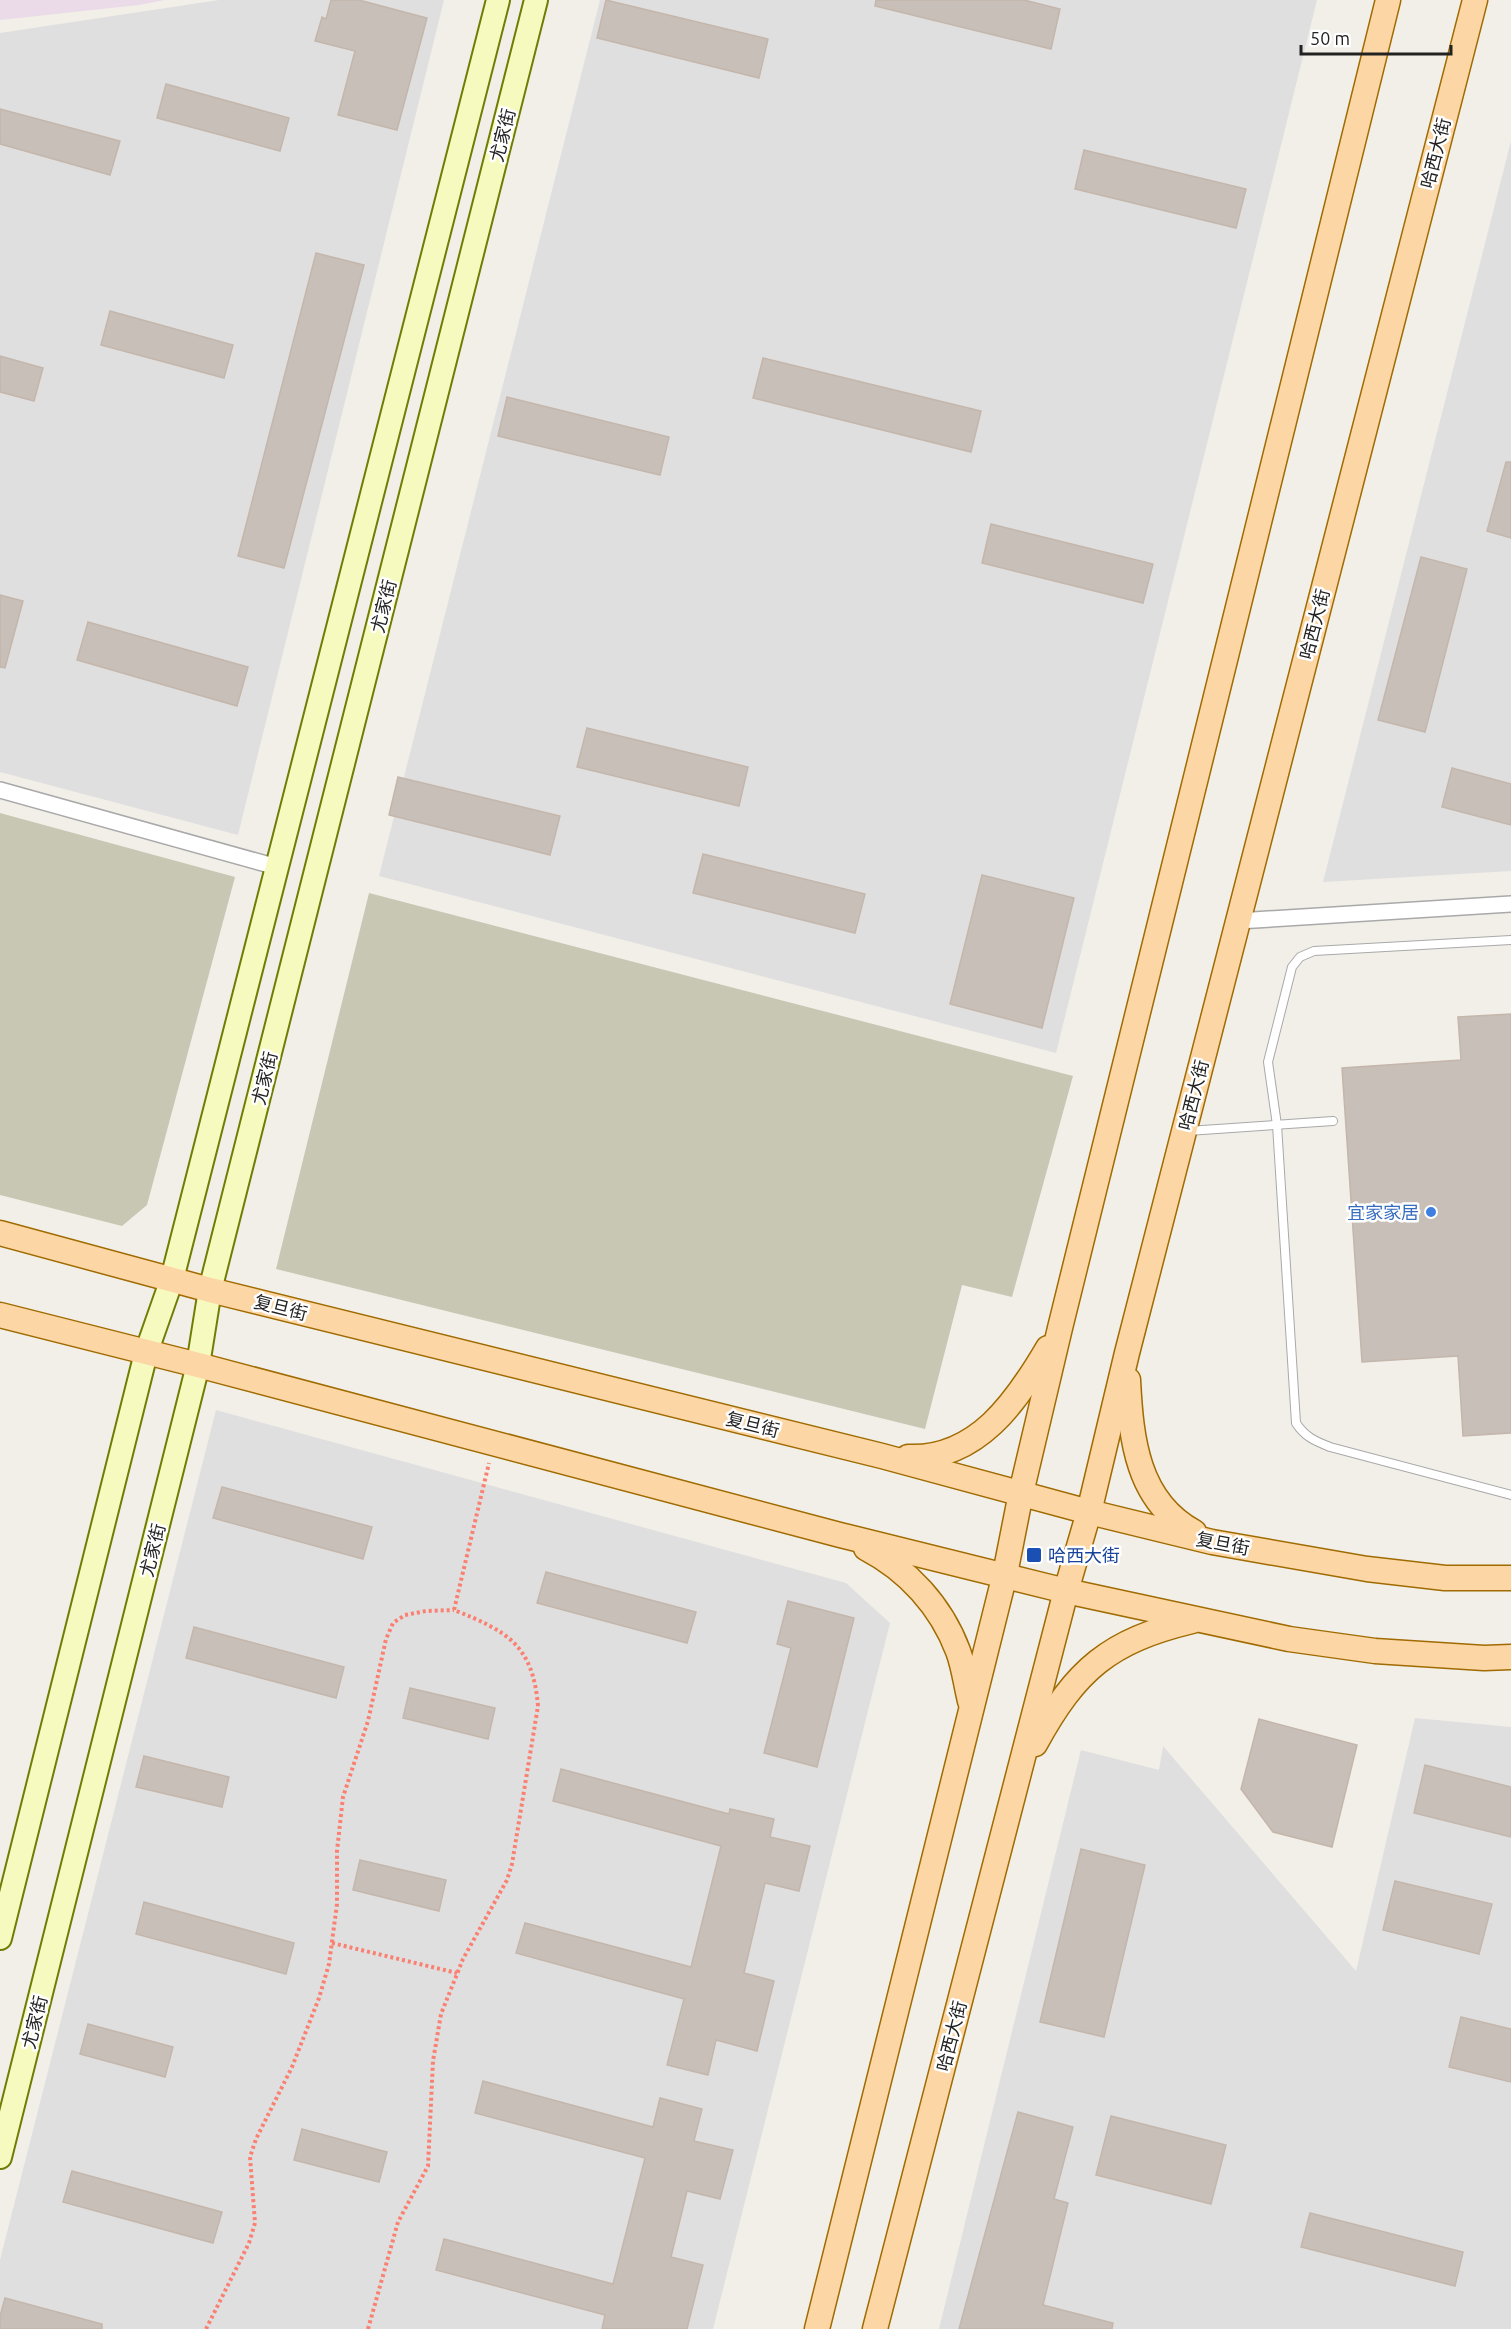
<svg xmlns="http://www.w3.org/2000/svg" width="1511" height="2329" font-family="Ubuntu,'Noto Sans SC',sans-serif">
	<style>
		.residential { fill: #e0dfdf }
		.industrial { fill: #ebdbe8 }
		.construction { fill: #c7c7b4 }
		.building { fill: #c7bfb8; stroke: #c4b6ab; stroke-width: 1.5 }
		.lines { fill: none; stroke-linecap: round; stroke-linejoin: round }
		.lane-casing { stroke: #a9a9a9; stroke-width: 10 }
		.street-casing { stroke: #a9a9a9; stroke-width: 18 }
		.secondary-casing { stroke: #707d05; stroke-width: 26 }
		.primary-casing { stroke: #a06b00; stroke-width: 27 }
		.path { stroke: #fa8072; stroke-width: 4; stroke-dasharray: 3 3; stroke-linecap: butt }
		.lane { stroke: #fff; stroke-width: 8 }
		.street { stroke: #fff; stroke-width: 15 }
		.secondary { stroke: #f7fabf; stroke-width: 22 }
		.primary { stroke: #fcd6a4; stroke-width: 24 }
		.shop-dot { fill: #3f7fe0; stroke: #fff; stroke-width: 2 }
		.transit-dot { fill: #1a4fb4; stroke: #fff; stroke-width: 2 }
		.labels { text-anchor: middle; dominant-baseline: central; stroke-width: 5; stroke-linejoin: round; paint-order: stroke }
		.street-label { font-size: 18px; fill: #222; stroke: #fff }
		.shop-label { font-size: 18px; fill: #366cbe; stroke: #fff; text-anchor: end }
		.transit-label { font-size: 18px; fill: #164399; stroke: #fff; text-anchor: start }
	</style>
	<rect width="100%" height="100%" fill="#f2efe9"/>
	<g class="residential">
		<path d="M 219,0 L 444,0 L 238,835 L 0,772 L 0,33 Z"/>
		<path d="M 600,0 L 1317,0 L 1056,1053 L 379,876 Z"/>
		<path d="M 1511,141 L 1511,871 L 1323,882 Z"/>
		<path d="M 216,1410 L 846,1583 L 890,1623 L 713,2329 L 0,2329 L 0,2260 Z"/>
		<path d="M 1415,1718 L 1511,1727 L 1511,2329 L 939,2329 L 1081,1750 L 1159,1770 L 1163,1746 L 1356,1971 Z"/>
	</g>
	<path class="industrial" d="M 0,0 L 165,0 L 139,5 L 0,20 Z"/>
	<g class="construction">
		<path d="M 0,813 L 235,877 L 147,1205 L 122,1226 L 0,1195 Z"/>
		<path d="M 369,893 L 1073,1076 L 1012,1297 L 962,1285 L 925,1429 L 276,1269 Z"/>
	</g>
	<g class="building">
		<path d="M 331,0 L 359,0 L 427,18 L 397,130 L 338,115 L 355,51 L 315,41 L 322,17 L 326,19 Z"/>
		<path d="M 606,0 L 768,39 L 759,78 L 597,38 Z"/>
		<path d="M 876,0 L 1024,0 L 1060,9 L 1051,49 L 875,6 Z"/>
		<path d="M 166,84 L 289,118 L 280,151 L 157,118 Z"/>
		<path d="M 0,109 L 120,141 L 110,175 L 0,144 Z"/>
		<path d="M 1084,150 L 1246,189 L 1236,228 L 1075,189 Z"/>
		<path d="M 316,253 L 364,265 L 284,568 L 238,556 Z"/>
		<path d="M 110,311 L 233,345 L 224,378 L 101,345 Z"/>
		<path d="M 0,356 L 43,368 L 34,401 L 0,392 Z"/>
		<path d="M 763,358 L 981,411 L 971,452 L 753,398 Z"/>
		<path d="M 507,397 L 669,437 L 660,475 L 498,436 Z"/>
		<path d="M 1506,462 L 1511,462 L 1511,538 L 1487,531 Z"/>
		<path d="M 991,524 L 1153,564 L 1143,603 L 982,563 Z"/>
		<path d="M 1421,557 L 1467,569 L 1425,732 L 1378,720 Z"/>
		<path d="M 0,595 L 23,601 L 5,668 L 0,667 Z"/>
		<path d="M 88,622 L 248,667 L 237,706 L 77,660 Z"/>
		<path d="M 587,728 L 748,767 L 739,806 L 577,767 Z"/>
		<path d="M 1452,768 L 1511,784 L 1511,825 L 1442,807 Z"/>
		<path d="M 398,777 L 560,816 L 550,855 L 389,815 Z"/>
		<path d="M 703,854 L 865,894 L 855,933 L 693,893 Z"/>
		<path d="M 982,875 L 1074,898 L 1042,1028 L 950,1004 Z"/>
		<path d="M 1511,1014 L 1511,1433 L 1463,1436 L 1458,1356 L 1362,1362 L 1342,1068 L 1461,1060 L 1458,1017 Z"/>
		<path d="M 222,1487 L 372,1527 L 363,1559 L 213,1518 Z"/>
		<path d="M 546,1572 L 696,1612 L 687,1643 L 537,1603 Z"/>
		<path d="M 788,1601 L 854,1618 L 817,1767 L 764,1753 L 791,1648 L 777,1644 Z"/>
		<path d="M 194,1627 L 344,1667 L 336,1698 L 186,1658 Z"/>
		<path d="M 410,1688 L 495,1708 L 488,1739 L 403,1718 Z"/>
		<path d="M 1259,1719 L 1357,1745 L 1332,1847 L 1273,1832 L 1241,1789 Z"/>
		<path d="M 144,1756 L 229,1777 L 222,1807 L 136,1787 Z"/>
		<path d="M 1425,1765 L 1511,1787 L 1511,1837 L 1414,1813 Z"/>
		<path d="M 561,1769 L 729,1814 L 730,1809 L 774,1819 L 770,1837 L 810,1846 L 799,1891 L 765,1883 L 744,1973 L 774,1981 L 757,2051 L 716,2040 L 708,2075 L 667,2065 L 684,1999 L 516,1953 L 525,1923 L 691,1967 L 721,1846 L 553,1801 Z"/>
		<path d="M 1081,1849 L 1145,1865 L 1104,2037 L 1040,2022 Z"/>
		<path d="M 360,1860 L 446,1880 L 439,1911 L 353,1890 Z"/>
		<path d="M 1395,1881 L 1492,1904 L 1479,1954 L 1383,1930 Z"/>
		<path d="M 144,1902 L 294,1943 L 286,1974 L 136,1934 Z"/>
		<path d="M 1461,2017 L 1511,2029 L 1511,2082 L 1449,2067 Z"/>
		<path d="M 88,2024 L 173,2047 L 165,2077 L 80,2054 Z"/>
		<path d="M 483,2081 L 653,2127 L 660,2098 L 702,2109 L 694,2141 L 733,2150 L 720,2199 L 687,2191 L 671,2257 L 703,2265 L 687,2329 L 602,2329 L 605,2315 L 436,2270 L 444,2239 L 613,2284 L 645,2158 L 475,2113 Z"/>
		<path d="M 1018,2112 L 1073,2127 L 1054,2199 L 1068,2203 L 1043,2305 L 1113,2323 L 1112,2329 L 959,2329 Z"/>
		<path d="M 1111,2116 L 1226,2145 L 1211,2204 L 1096,2175 Z"/>
		<path d="M 302,2129 L 387,2152 L 379,2182 L 294,2160 Z"/>
		<path d="M 72,2171 L 222,2212 L 213,2243 L 63,2202 Z"/>
		<path d="M 1310,2213 L 1463,2252 L 1455,2286 L 1301,2247 Z"/>
		<path d="M 5,2298 L 102,2324 L 102,2329 L 0,2329 L 0,2316 Z"/>
	</g>
	<g class="lines">
		<g class="lane-casing">
			<g id="lane">
				<path d="M 1511,940 L 1314,951 L 1300,957 L 1292,967 L 1268,1062 L 1277,1125 L 1296,1423 C 1305,1437 1315,1441 1330,1447 L 1511,1495"/>
				<path d="M 1188,1131 L 1333,1121"/>
			</g>
		</g>
		<g class="street-casing">
			<g id="street">
				<path d="M 0,790 L 277,867"/>
				<path d="M 1238,921 L 1511,904"/>
			</g>
		</g>
		<g class="secondary-casing">
			<g id="secondary">
				<path d="M 0,1938 L 146,1353 L 172,1279 L 498,0"/>
				<path d="M 0,2157 L 198,1365 L 210,1290 L 536,0"/>
			</g>
		</g>
		<g class="primary-casing">
			<g id="primary">
				<path d="M 0,1233 L 210,1290 L 882,1456 L 1089,1512 L 1212,1542 L 1367,1569 L 1445,1578 L 1511,1578"/>
				<path d="M 0,1315 L 198,1365 L 840,1535 L 1066,1591 L 1289,1639 L 1375,1651 L 1484,1658 L 1511,1657"/>
				<path d="M 1128,1380 C 1131,1439 1137,1501 1194,1532"/>
				<path d="M 908,1457 C 977,1460 1017,1401 1048,1348"/>
				<path d="M 866,1548 C 908,1570 941,1606 958,1651 C 964,1667 966,1685 970,1701"/>
				<path d="M 1035,1744 C 1076,1669 1109,1641 1192,1621"/>
				<path d="M 817,2329 L 1005,1574 L 1021,1493 L 1060,1328 L 1388,0"/>
				<path d="M 875,2329 L 1066,1591 L 1089,1512 L 1127,1353 L 1475,0"/>
			</g>
		</g>
		<g class="path">
			<path d="M 332,1943 L 457,1973"/>
			<path d="M 206,2329 L 249,2243 L 255,2223 L 250,2157 L 256,2139 L 292,2067 L 319,1998 L 329,1964 L 337,1904 L 337,1851 L 343,1797 L 368,1721 L 386,1639 L 393,1623 L 405,1615 L 426,1611 L 454,1610"/>
			<path d="M 368,2329 L 398,2222 L 428,2166 L 433,2061 L 441,2014 L 463,1959 L 507,1880 L 512,1864 L 538,1706 C 533,1645 507,1631 454,1610 L 489,1463"/>
		</g>
		<use href="#lane" class="lane"/>
		<use href="#street" class="street"/>
		<use href="#secondary" class="secondary"/>
		<use href="#primary" class="primary"/>
	</g>
	<circle class="shop-dot" cx="1431" cy="1212" r="6"/>
	<rect class="transit-dot" x="1026" y="1547" width="16" height="16" rx="3"/>
	<g class="labels">
		<g class="street-label">
			<text transform="translate(502 135) rotate(-76)">尤家街</text>
			<text transform="translate(1435 153) rotate(-76)">哈西大街</text>
			<text transform="translate(383 606) rotate(-76)">尤家街</text>
			<text transform="translate(1314 624) rotate(-76)">哈西大街</text>
			<text transform="translate(264 1078) rotate(-76)">尤家街</text>
			<text transform="translate(1193 1095) rotate(-76)">哈西大街</text>
			<text transform="translate(281 1307) rotate(14)">复旦街</text>
			<text transform="translate(753 1424) rotate(14)">复旦街</text>
			<text transform="translate(1223 1543) rotate(11)">复旦街</text>
			<text transform="translate(152 1550) rotate(-76)">尤家街</text>
			<text transform="translate(34 2022) rotate(-76)">尤家街</text>
			<text transform="translate(951 2036) rotate(-76)">哈西大街</text>
		</g>
		<g class="shop-label">
			<text x="1419" y="1212">宜家家居</text>
		</g>
		<g class="transit-label">
			<text x="1048" y="1555">哈西大街</text>
		</g>
	</g>
	<path d="M1301 45v9h150v-9" fill="none" stroke="#222222" stroke-width="3"/>
	<text x="1310" y="45" font-size="18" fill="#222222" stroke="#ffffff" stroke-width="4.5" paint-order="stroke">50 m</text>
</svg>
